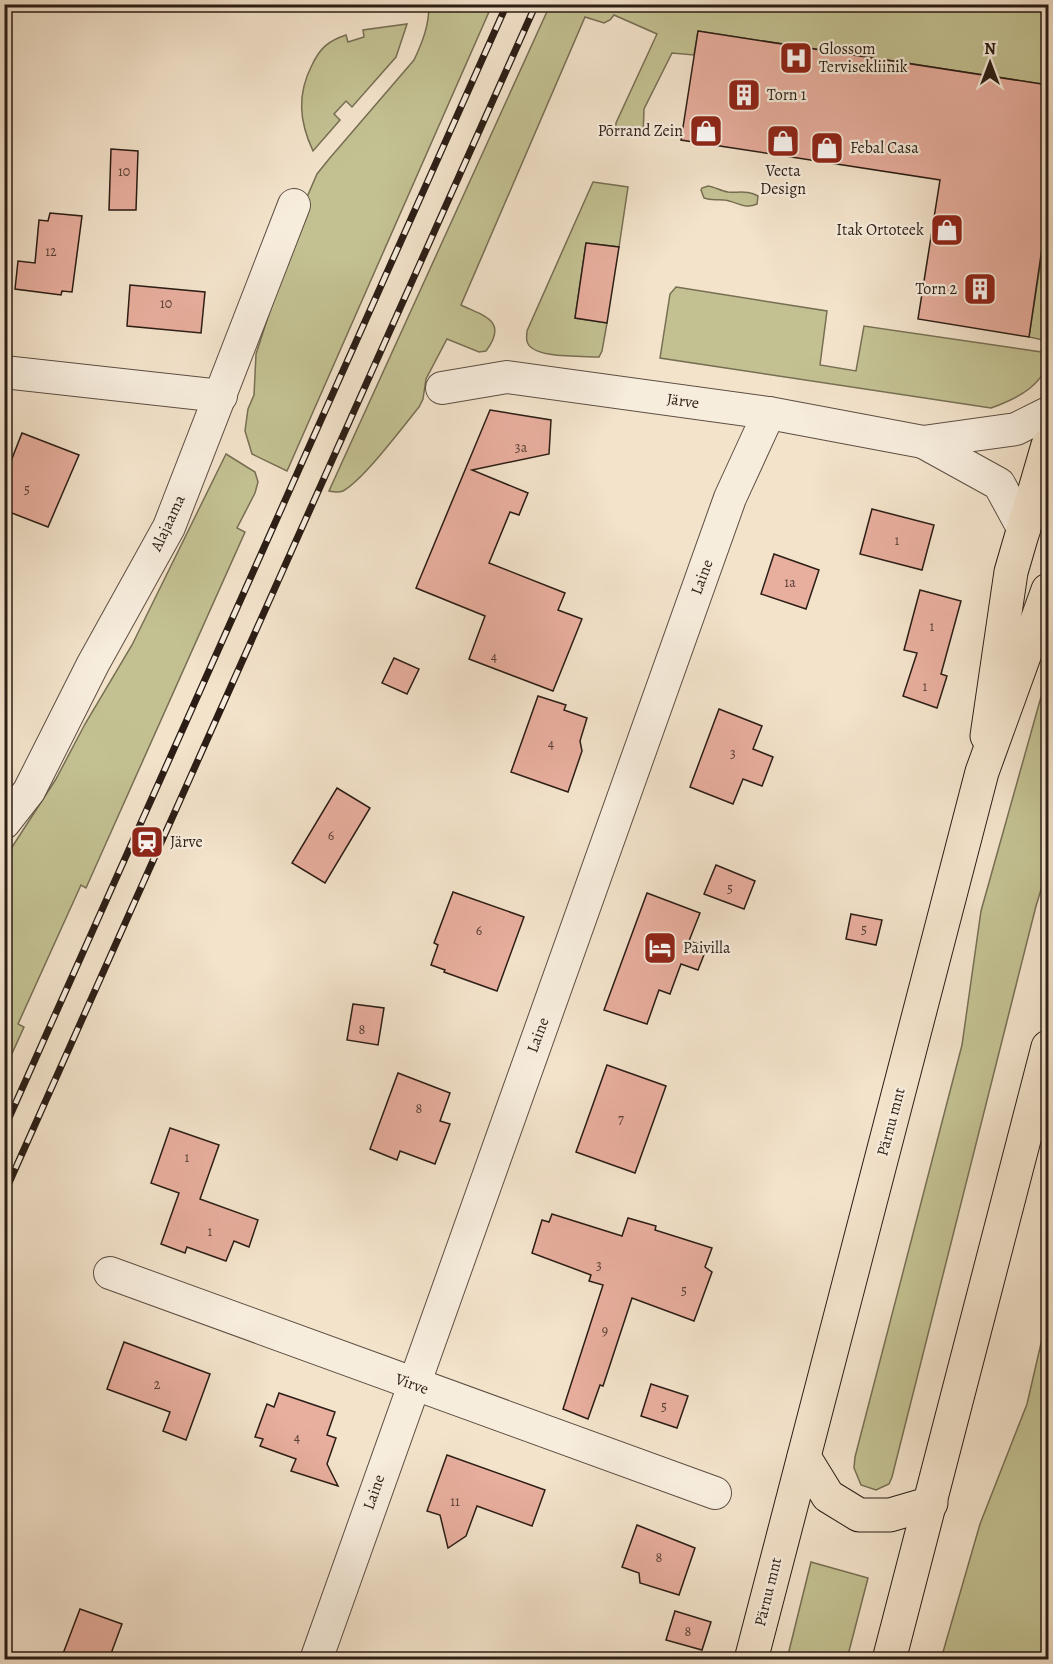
<svg xmlns="http://www.w3.org/2000/svg" width="1053" height="1664" font-family="Alegreya,serif">
	<style>
		.green { fill: #c3c192; stroke: #776f54; stroke-width: 1.5 }
		.building { fill: #e8ae9e; stroke: #2b1d15; stroke-width: 1.5 }
		.lines { fill: none; stroke-linecap: round; stroke-linejoin: round }
		.minor-casing { stroke: #5d4e42; stroke-width: 34 }
		.primary-casing { stroke: #2b1d15; stroke-width: 35 }
		.trunk-casing { stroke: #2b1d15; stroke-width: 35 }
		.minor { stroke: #f7eddd; stroke-width: 32 }
		.primary { stroke: #f3e3cb; stroke-width: 33 }
		.trunk { stroke: #f3e3cb; stroke-width: 33 }
		.rail-casing { stroke: #2b1d15; stroke-width: 7 }
		.rail { stroke: #f7eddd; stroke-width: 4.5; stroke-dasharray: 14; stroke-linecap: butt }
		.labels { text-anchor: middle; dominant-baseline: central; stroke-width: 4.5; stroke-linejoin: round; paint-order: stroke }
		.number-label { font-size: 14px; fill: #5a4137 }
		.poi-label { font-size: 16px; fill: #2b1d15; stroke: #f7eddd; text-anchor: start }
		.street-label { font-size: 16px; fill: #2b1d15; stroke: #f7eddd }
	</style>
	<rect width="100%" height="100%" fill="#f3e3cb"/>
	<filter id="stains"><feTurbulence type="fractalNoise" baseFrequency=".00333" numOctaves="4"/><feColorMatrix values="0 0 0 0 .2 0 0 0 0 .09 0 0 0 0 .02 0 0 0 .5 -.17"/></filter>
	<radialGradient id="worn" r=".72"><stop offset=".6" stop-color="#630" stop-opacity="0"/><stop offset="1" stop-color="#630" stop-opacity=".3"/></radialGradient>
	<g class="green">
		<path d="M 429,5 L 492,5 L 287,471 L 252,454 L 245,431 L 248,409 L 254,395 L 256,354 L 307,197 L 317,174 L 329,159 L 414,60 C 423,41 429,25 429,5 Z"/>
		<path d="M 550,5 L 1048,5 L 1048,85 L 698,31 L 694,55 L 672,53 L 644,109 L 643,137 L 618,133 L 616,130 L 616,123 L 657,34 L 614,15 L 610,20 L 604,23 L 585,17 L 461,305 C 483,316 509,320 486,351 L 479,352 L 447,339 L 426,379 L 423,399 L 419,407 C 402,428 364,479 343,491 C 338,493 334,492 329,491 Z"/>
		<path d="M 407,24 L 396,57 L 352,107 L 346,101 L 334,114 L 340,120 L 313,151 C 299,121 297,94 312,65 C 320,48 328,41 346,35 L 348,42 L 364,37 L 363,30 Z"/>
		<path d="M 593,182 L 628,187 L 619,247 L 586,243 L 575,318 L 607,323 L 602,351 L 599,357 C 583,356 530,359 527,341 C 526,337 527,334 527,331 Z"/>
		<path d="M 708,186 C 715,187 721,191 728,192 C 739,193 748,190 758,196 L 757,204 C 744,210 736,201 724,200 C 716,199 712,201 704,198 L 701,190 L 702,188 Z"/>
		<path d="M 1045,234 L 1048,234 L 1048,341 L 1029,337 Z"/>
		<path d="M 676,287 L 827,311 L 820,365 L 856,371 L 864,326 L 1048,353 C 1049,384 1016,399 991,408 L 660,358 L 670,294 Z"/>
		<path d="M 226,454 L 255,472 L 258,482 L 255,493 L 237,528 L 245,532 L 86,888 L 81,885 L 18,1024 L 24,1027 L 5,1069 L 5,858 L 56,779 L 85,724 L 132,645 Z"/>
		<path d="M 1048,672 L 1048,867 L 1036,906 L 892,1477 L 889,1484 L 876,1490 L 861,1485 L 854,1468 L 855,1457 L 962,1045 L 981,911 Z"/>
		<path d="M 1048,1313 L 1048,1659 L 941,1659 L 980,1524 L 1027,1404 Z"/>
		<path d="M 811,1562 L 868,1578 L 847,1659 L 787,1659 Z"/>
	</g>
	<g class="building">
		<path d="M 698,31 L 1048,85 L 1048,207 L 1029,337 L 918,319 L 940,180 L 681,140 Z"/>
		<path d="M 111,149 L 138,151 L 136,210 L 109,210 Z"/>
		<path d="M 50,213 L 82,216 L 72,292 L 62,291 L 61,295 L 15,289 L 18,261 L 35,263 L 39,220 L 48,221 Z"/>
		<path d="M 586,243 L 619,247 L 607,323 L 575,318 Z"/>
		<path d="M 130,285 L 205,292 L 201,333 L 127,326 Z"/>
		<path d="M 490,410 L 551,420 L 549,454 L 472,470 L 528,493 L 519,515 L 510,512 L 489,563 L 565,593 L 558,610 L 582,619 L 553,691 L 469,659 L 485,616 L 416,588 Z"/>
		<path d="M 22,433 L 79,455 L 48,527 L 4,510 L 4,479 Z"/>
		<path d="M 872,509 L 934,525 L 922,570 L 860,554 Z"/>
		<path d="M 774,554 L 819,570 L 806,609 L 761,594 Z"/>
		<path d="M 920,590 L 961,601 L 941,674 L 947,676 L 937,708 L 903,696 L 917,653 L 904,650 Z"/>
		<path d="M 394,658 L 419,669 L 407,694 L 382,683 Z"/>
		<path d="M 538,696 L 566,705 L 564,710 L 587,718 L 580,741 L 582,751 L 568,792 L 511,772 Z"/>
		<path d="M 719,709 L 762,726 L 753,749 L 773,757 L 762,786 L 743,779 L 733,804 L 690,787 Z"/>
		<path d="M 337,788 L 370,808 L 325,883 L 292,863 Z"/>
		<path d="M 716,865 L 755,881 L 744,909 L 704,894 Z"/>
		<path d="M 453,892 L 524,917 L 497,991 L 444,972 L 445,970 L 431,965 L 438,945 L 434,943 Z"/>
		<path d="M 647,893 L 700,913 L 689,941 L 707,947 L 698,970 L 681,964 L 670,994 L 659,990 L 647,1024 L 604,1010 Z"/>
		<path d="M 851,914 L 882,920 L 876,945 L 846,939 Z"/>
		<path d="M 353,1004 L 384,1008 L 378,1045 L 347,1040 Z"/>
		<path d="M 607,1065 L 666,1086 L 635,1173 L 576,1152 Z"/>
		<path d="M 398,1073 L 450,1093 L 440,1121 L 450,1124 L 435,1164 L 400,1151 L 397,1160 L 370,1149 Z"/>
		<path d="M 170,1128 L 219,1145 L 200,1199 L 258,1220 L 249,1247 L 234,1241 L 226,1261 L 187,1247 L 185,1253 L 161,1244 L 179,1193 L 151,1183 Z"/>
		<path d="M 552,1214 L 622,1236 L 628,1218 L 656,1226 L 655,1230 L 712,1248 L 705,1267 L 712,1272 L 694,1321 L 632,1298 L 603,1386 L 600,1385 L 588,1419 L 563,1409 L 603,1285 L 589,1281 L 591,1275 L 532,1253 L 542,1220 L 549,1222 Z"/>
		<path d="M 124,1342 L 210,1374 L 186,1440 L 163,1431 L 170,1412 L 107,1389 Z"/>
		<path d="M 651,1384 L 688,1396 L 677,1428 L 641,1416 Z"/>
		<path d="M 279,1393 L 335,1412 L 327,1435 L 336,1438 L 327,1464 L 338,1486 L 291,1471 L 296,1459 L 260,1446 L 263,1439 L 255,1437 L 267,1404 L 274,1407 Z"/>
		<path d="M 447,1455 L 545,1490 L 532,1526 L 477,1506 L 466,1536 L 448,1548 L 440,1515 L 427,1511 Z"/>
		<path d="M 637,1525 L 695,1548 L 679,1595 L 640,1583 L 639,1573 L 622,1567 Z"/>
		<path d="M 80,1609 L 122,1624 L 109,1659 L 61,1659 Z"/>
		<path d="M 675,1611 L 711,1622 L 702,1650 L 666,1640 Z"/>
	</g>
	<g class="lines">
		<g class="minor-casing">
			<g id="minor">
				<path d="M 4,372 L 221,396"/>
				<path d="M 442,388 L 507,377 L 769,413 L 923,442 L 1016,429 L 1048,413"/>
				<path d="M 923,442 L 999,484 L 1024,530"/>
				<path d="M 4,823 L 29,791 L 93,664 L 169,527 L 294,205"/>
				<path d="M 110,1273 L 715,1493"/>
				<path d="M 316,1660 L 730,498 L 769,413"/>
			</g>
		</g>
		<g class="primary-casing">
			<path id="primary" d="M 987,736 L 1011,572 L 1048,445"/>
		</g>
		<g class="trunk-casing">
			<g id="trunk">
				<path d="M 804,1457 L 828,1496 L 859,1515 L 890,1515 L 931,1503"/>
				<path d="M 751,1660 L 982,772 L 1048,590"/>
				<path d="M 889,1660 L 1048,1047"/>
			</g>
		</g>
		<use href="#minor" class="minor"/>
		<use href="#primary" class="primary"/>
		<use href="#trunk" class="trunk"/>
		<g class="rail-casing">
			<g id="rail">
				<path d="M 4,1129 L 507,4"/>
				<path d="M 4,1194 L 536,4"/>
			</g>
		</g>
		<use href="#rail" class="rail"/>
	</g>
	<defs>
		<g id="hospital-square" transform="scale(1.725)"><rect x="-9" y="-9" width="18" height="18" rx="4" fill="#8f2418" stroke="#f7eddd"/><path d="M-5-5h3v3.5h4V-5h3V5h-3V1.5h-4V5h-3Z" fill="#fff"/></g>
		<g id="building-square" transform="scale(1.725)"><rect x="-9" y="-9" width="18" height="18" rx="4" fill="#8f2418" stroke="#f7eddd"/><path d="M-4-6H4V6H1V3H-1V6H-4ZM-2.5-4.3h1.7v1.8h-1.7ZM.8-4.3h1.7v1.8H.8ZM-2.5-1h1.7V.8h-1.7ZM.8-1h1.7V.8H.8Z" fill="#fff"/></g>
		<g id="shop-square" transform="scale(1.725)"><rect x="-9" y="-9" width="18" height="18" rx="4" fill="#8f2418" stroke="#f7eddd"/><path d="M-5-2.5h2.3a2.7 3.5 0 0 1 5.4 0H5L5.5 6h-11ZM-1.5-2.5h3a1.5 2.3 0 0 0-3 0Z" fill="#fff"/></g>
		<g id="station-square" transform="scale(1.725)"><rect x="-9" y="-9" width="18" height="18" rx="4" fill="#8f2418" stroke="#f7eddd"/><path d="M-3-6H3Q5-6 5-4V2Q5 4 3 4L4.5 6H3L1.5 4h-3L-3 6H-4.5L-3 4Q-5 4-5 2V-4Q-5-6-3-6ZM-3.5-4v3h7v-3ZM-3.5 1v1.5H-2V1ZM2 1v1.5H3.5V1Z" fill="#fff"/></g>
		<g id="hotel-square" transform="scale(1.725)"><rect x="-9" y="-9" width="18" height="18" rx="4" fill="#8f2418" stroke="#f7eddd"/><path d="M-6-4.5h1.5V1H6V5H4.5V3h-9V5H-6ZM-4 0a1.8 1.8 0 1 1 3.6 0ZM.5 0V-2.5h3Q6-2.5 6 0Z" fill="#fff"/></g>
	</defs>
	<g fill-rule="evenodd">
		<use href="#hospital-square" x="796" y="58"/>
		<use href="#building-square" x="744" y="95"/>
		<use href="#shop-square" x="706" y="131"/>
		<use href="#shop-square" x="783" y="141"/>
		<use href="#shop-square" x="827" y="148"/>
		<use href="#shop-square" x="947" y="230"/>
		<use href="#building-square" x="980" y="289"/>
		<use href="#station-square" x="147" y="842"/>
		<use href="#hotel-square" x="660" y="948"/>
	</g>
	<g class="labels">
		<g class="number-label">
			<text x="124" y="171">10</text>
			<text x="51" y="251">12</text>
			<text x="166" y="303">10</text>
			<text x="521" y="447">3a</text>
			<text x="27" y="489">5</text>
			<text x="897" y="540">1</text>
			<text x="790" y="582">1a</text>
			<text x="932" y="626">1</text>
			<text x="494" y="656">4</text>
			<text x="925" y="686">1</text>
			<text x="551" y="743">4</text>
			<text x="733" y="753">3</text>
			<text x="331" y="835">6</text>
			<text x="730" y="888">5</text>
			<text x="864" y="929">5</text>
			<text x="479" y="930">6</text>
			<text x="362" y="1029">8</text>
			<text x="419" y="1108">8</text>
			<text x="621" y="1119">7</text>
			<text x="187" y="1157">1</text>
			<text x="210" y="1231">1</text>
			<text x="599" y="1265">3</text>
			<text x="684" y="1290">5</text>
			<text x="605" y="1330">9</text>
			<text x="157" y="1384">2</text>
			<text x="664" y="1406">5</text>
			<text x="297" y="1437">4</text>
			<text x="455" y="1501">11</text>
			<text x="659" y="1557">8</text>
			<text x="688" y="1631">8</text>
		</g>
		<g class="poi-label">
			<text x="819" y="49">Glossom<tspan x="819" dy="18">Tervisekliinik</tspan></text>
			<text x="767" y="95">Torn 1</text>
			<text x="683" y="131" text-anchor="end">Põrrand Zein</text>
			<text x="850" y="148">Febal Casa</text>
			<text x="783" y="171" text-anchor="middle">Vecta<tspan x="783" dy="18">Design</tspan></text>
			<text x="924" y="230" text-anchor="end">Itak Ortoteek</text>
			<text x="957" y="289" text-anchor="end">Torn 2</text>
			<text x="170" y="842">Järve</text>
			<text x="683" y="948">Paivilla</text>
		</g>
		<g class="street-label">
			<text transform="translate(683 401) rotate(8)">Järve</text>
			<text transform="translate(168 523) rotate(-65)">Alajaama</text>
			<text transform="translate(702 577) rotate(-70)">Laine</text>
			<text transform="translate(538 1035) rotate(-70)">Laine</text>
			<text transform="translate(891 1122) rotate(-75)">Pärnu mnt</text>
			<text transform="translate(412 1384) rotate(20)">Virve</text>
			<text transform="translate(374 1492) rotate(-71)">Laine</text>
			<text transform="translate(768 1592) rotate(-76)">Pärnu mnt</text>
		</g>
	</g>
	<rect width="1053" height="1664" fill="none" stroke="#f3e3cb" stroke-width="24"/>
	<rect x="6" y="6" width="1041" height="1652" fill="none" stroke="#2b1d15" stroke-width="3"/>
	<rect x="12" y="12" width="1029" height="1640" fill="none" stroke="#2b1d15" stroke-width="1.5"/>
	<g transform="translate(990 63)" stroke="#f7eddd" stroke-width="4.5" paint-order="stroke">
	<path d="M0-4.5L10 22L0 15L-10 22Z" fill="#2b1d15"/>
	<text y="-9" font-size="16" font-weight="bold" text-anchor="middle" fill="#2b1d15">N</text>
	</g>
	<rect width="100%" height="100%" filter="url(#stains)"/>
	<rect width="100%" height="100%" fill="url(#worn)"/>
</svg>
